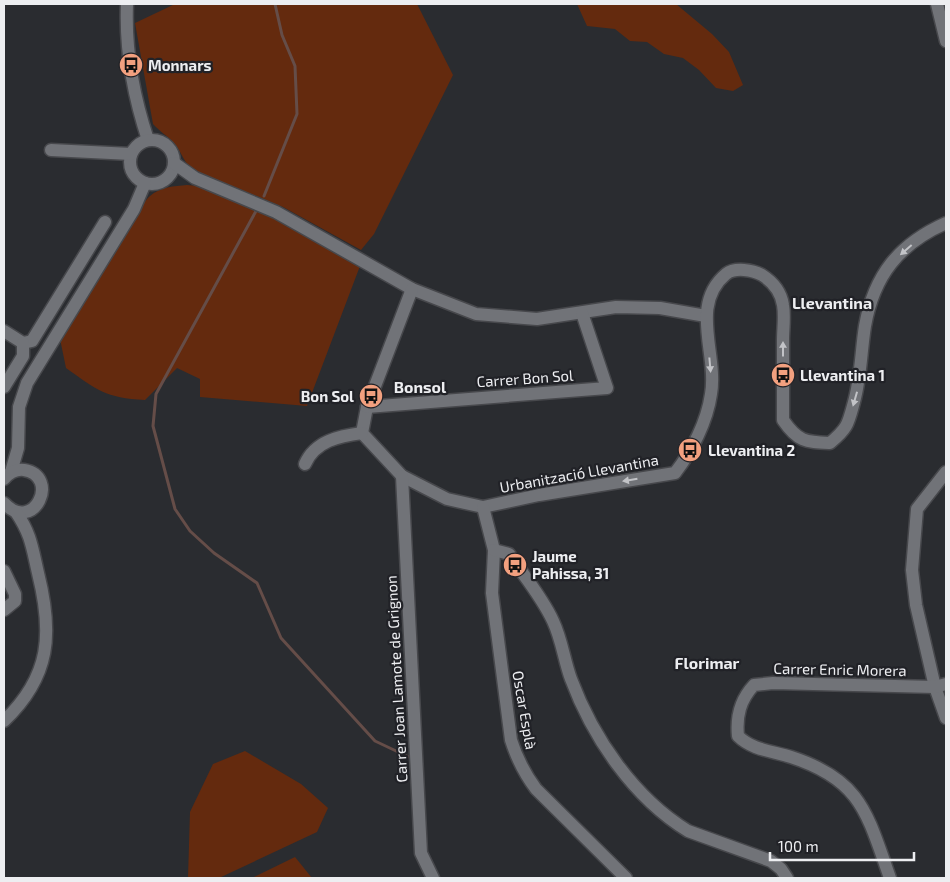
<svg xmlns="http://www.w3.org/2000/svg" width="950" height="882" font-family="'Exo 2',sans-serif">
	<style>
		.green { fill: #642a0e }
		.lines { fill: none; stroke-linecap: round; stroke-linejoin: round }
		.stream { stroke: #654d48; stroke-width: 3 }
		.minor-casing { stroke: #47484c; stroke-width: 15 }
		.minor { stroke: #717378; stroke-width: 12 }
		.oneway { fill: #c2c3c7 }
		.labels { text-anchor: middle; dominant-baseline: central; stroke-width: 4.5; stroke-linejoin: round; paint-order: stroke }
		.poi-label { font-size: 15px; font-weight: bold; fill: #edeef1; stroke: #212227; text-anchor: start }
		.street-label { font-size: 15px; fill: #edeef1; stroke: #212227 }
		.neighbourhood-label { font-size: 16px; font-weight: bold; fill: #edeef1; stroke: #212227 }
	</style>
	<rect width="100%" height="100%" fill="#2a2c30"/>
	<g class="green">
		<path d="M 175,4 L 417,4 L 453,75 L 374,234 L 361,250 L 283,207 L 193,170 C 183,162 182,152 174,143 C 168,136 160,132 153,124 L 135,23 Z"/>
		<path d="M 577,4 L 676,4 L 712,34 L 729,52 L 743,85 L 733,91 L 716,88 L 699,70 L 683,58 L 664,54 L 647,42 L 630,41 L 615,29 L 587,26 Z"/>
		<path d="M 187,185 L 198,186 C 252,209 312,231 360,266 L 307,406 L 200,397 L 200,379 L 177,368 L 145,400 C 105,398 97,390 66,368 L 59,334 C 80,303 102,273 122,242 C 130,229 140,205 150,196 C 160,187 174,186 187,185 Z"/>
		<path d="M 245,751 L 301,784 L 328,808 L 317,832 L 219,878 L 188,878 L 190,812 L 213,764 Z"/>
		<path d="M 295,857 L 312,878 L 252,878 Z"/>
	</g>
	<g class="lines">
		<g class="stream">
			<path d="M 264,196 L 297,114 L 295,66 L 282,35 L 275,4"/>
			<path d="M 256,211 L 156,394 L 153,426 L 175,509 L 190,531 L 214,553 L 257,583 L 281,638 L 375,741 L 413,759"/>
		</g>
		<g class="minor-casing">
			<g id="minor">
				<path d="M 127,4 C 125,52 133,95 148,140"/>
				<path d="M 937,4 L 946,41"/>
				<circle cx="152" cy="162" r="22"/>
				<path d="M 51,150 L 131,154"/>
				<path d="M 174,163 L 195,178 L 276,212 L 412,289 L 476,314 L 537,319 L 616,307 L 660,308 L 706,316"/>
				<path d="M 412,289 L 367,407 L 362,433 L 402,476 L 447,499 L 483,507 L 539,495 L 675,473 C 692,451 707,422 711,394 C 718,354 689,305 726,274 C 735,267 753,270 762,275 C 773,282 781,292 783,305 C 785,316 783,329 783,340 C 783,366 783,393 783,420 C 798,442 806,442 830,443 C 848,428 848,424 854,402 C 861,377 861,351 865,326 C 874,275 899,244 946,223"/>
				<path d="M 4,331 L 23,343"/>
				<path d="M 23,343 L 32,341 L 105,222"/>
				<path d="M 4,387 L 23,356 L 23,343"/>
				<path d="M 367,407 L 607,388 L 582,313"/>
				<path d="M 305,464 C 315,441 339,436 362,433"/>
				<path d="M 11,472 L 18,448 L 19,407 L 27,383 L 134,209 L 145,183"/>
				<path d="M 946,472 L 917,509 L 912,570 L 916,605 L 935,687 L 946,718"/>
				<path d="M 402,476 L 421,853 L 433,878"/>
				<path d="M 4,479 C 9,473 16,469 24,470 C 61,476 34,535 4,503"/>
				<path d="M 483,507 L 494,550 L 492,593 L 511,740 C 517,759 524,773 536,789 L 626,878"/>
				<path d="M 494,550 L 509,554 C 524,576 542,597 553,621 C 562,640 564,660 571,679 C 593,738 634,798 688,831 L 771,861 L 781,869 L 787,878"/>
				<path d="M 4,571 L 15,594 L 15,601 L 4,610"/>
				<path d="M 4,721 C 51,676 53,633 38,573 C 32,547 31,534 16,512"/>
				<path d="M 890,878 C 867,814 862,780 791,757 C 772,751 752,750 738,736 C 736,716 740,700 754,685 L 773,683 L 935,687 L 946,684"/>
			</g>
		</g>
		<use href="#minor" class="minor"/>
	</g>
	<defs><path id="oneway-solid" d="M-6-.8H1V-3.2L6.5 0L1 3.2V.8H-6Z" transform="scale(1.25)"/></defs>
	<g class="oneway">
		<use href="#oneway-solid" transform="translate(906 250) rotate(139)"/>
		<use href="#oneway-solid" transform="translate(783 349) rotate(-90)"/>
		<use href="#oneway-solid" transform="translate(710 365) rotate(85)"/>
		<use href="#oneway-solid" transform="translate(855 399) rotate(106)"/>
		<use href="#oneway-solid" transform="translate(630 480) rotate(171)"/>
	</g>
	<defs>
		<g id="bus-disc" transform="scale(1.25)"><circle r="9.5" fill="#f2a07f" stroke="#212227"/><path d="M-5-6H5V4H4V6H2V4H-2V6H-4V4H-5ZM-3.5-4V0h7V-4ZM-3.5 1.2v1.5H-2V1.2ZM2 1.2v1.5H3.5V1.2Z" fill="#111"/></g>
	</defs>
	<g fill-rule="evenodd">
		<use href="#bus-disc" x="131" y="65"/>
		<use href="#bus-disc" x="783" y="375"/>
		<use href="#bus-disc" x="371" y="396"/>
		<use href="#bus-disc" x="690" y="450"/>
		<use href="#bus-disc" x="515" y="565"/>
	</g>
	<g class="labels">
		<g class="poi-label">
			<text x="148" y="65">Monnars</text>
			<text x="800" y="375">Llevantina 1</text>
			<text x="354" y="396" text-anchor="end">Bon Sol</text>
			<text x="708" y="450">Llevantina 2</text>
			<text x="532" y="556">Jaume<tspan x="532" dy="17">Pahissa, 31</tspan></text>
		</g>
		<g class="street-label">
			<text transform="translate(525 378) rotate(-4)">Carrer Bon Sol</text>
			<text transform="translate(579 473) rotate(-10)">Urbanització Llevantina</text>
			<text transform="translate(840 669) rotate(1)">Carrer Enric Morera</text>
			<text transform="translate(396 679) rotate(-93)">Carrer Joan Lamote de Grignon</text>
			<text transform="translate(525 710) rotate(80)">Oscar Esplà</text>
		</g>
		<g class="neighbourhood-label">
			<text x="832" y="302">Llevantina</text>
			<text x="420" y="386">Bonsol</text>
			<text x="707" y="662">Florimar</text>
		</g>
	</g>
	<rect width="950" height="882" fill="none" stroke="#edeef1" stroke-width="10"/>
	<path d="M770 852v8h144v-8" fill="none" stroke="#edeef1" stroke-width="2.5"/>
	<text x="778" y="852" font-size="15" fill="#edeef1" stroke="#212227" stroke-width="4" paint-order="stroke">100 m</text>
</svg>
